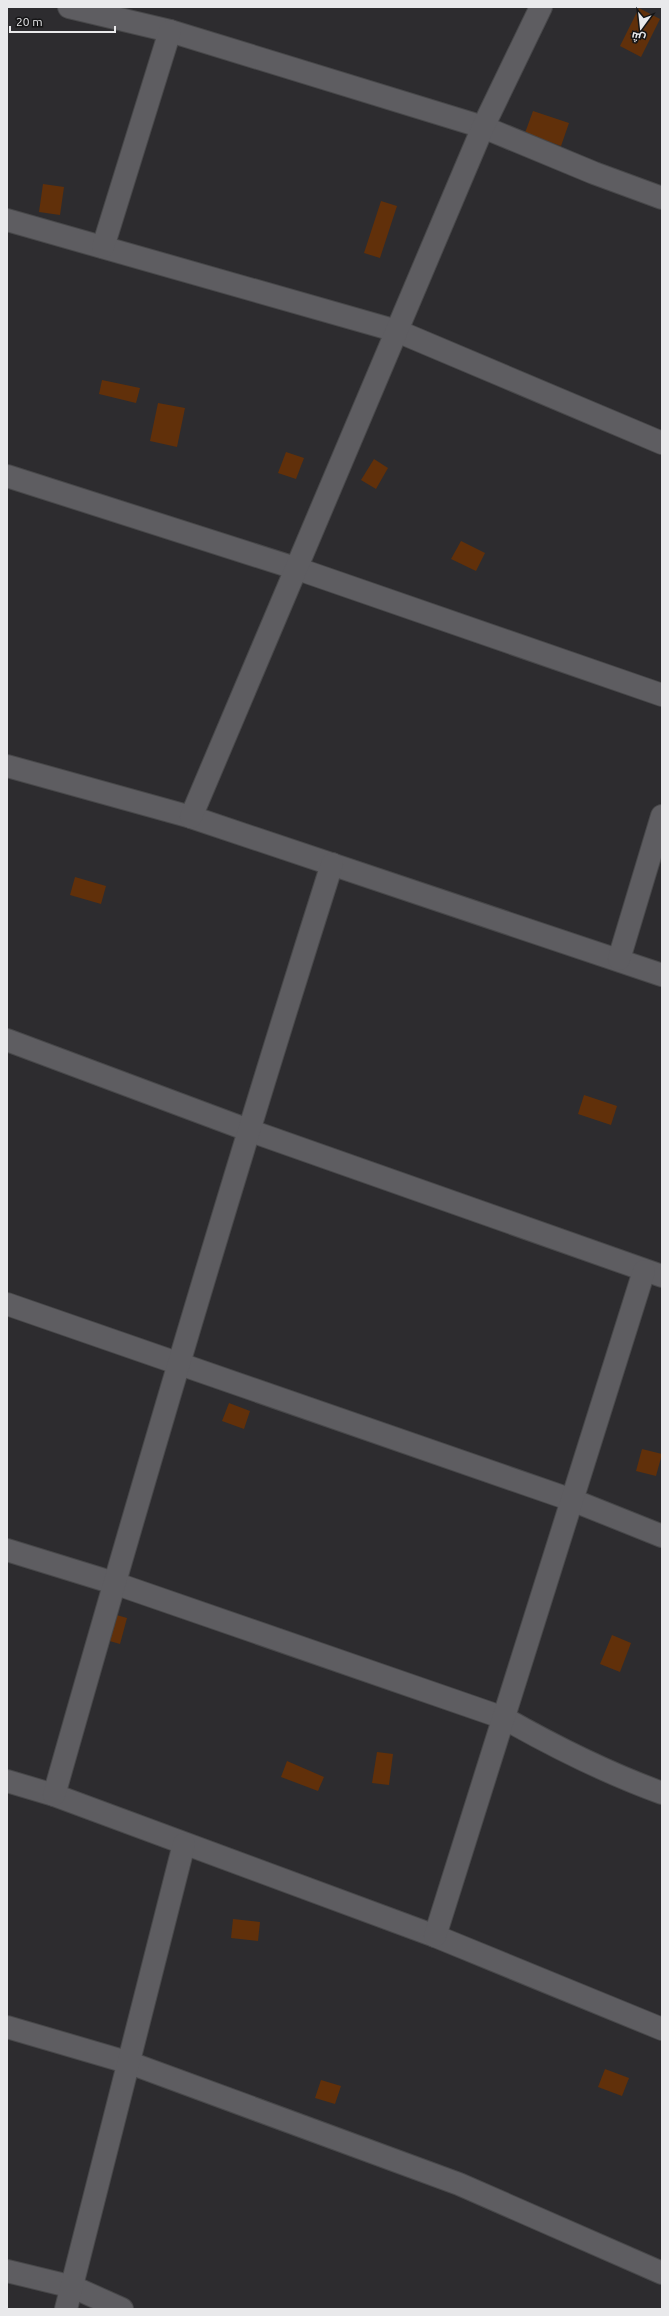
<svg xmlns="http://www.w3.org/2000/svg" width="669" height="2316" font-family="Ubuntu,Cairo,sans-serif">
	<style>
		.building { fill: #61300a }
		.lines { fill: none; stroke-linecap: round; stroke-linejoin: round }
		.minor-casing { stroke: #48484a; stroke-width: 24 }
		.minor { stroke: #5e5d61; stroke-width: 22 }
	</style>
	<rect width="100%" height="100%" fill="#2d2c2f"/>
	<g class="building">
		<path d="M 639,8 L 660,19 L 641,57 L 620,46 Z"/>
		<path d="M 533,111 L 569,123 L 561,146 L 525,133 Z"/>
		<path d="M 43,184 L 64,187 L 60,215 L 39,212 Z"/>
		<path d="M 381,201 L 397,206 L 380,258 L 364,253 Z"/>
		<path d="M 102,380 L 140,388 L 136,403 L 99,394 Z"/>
		<path d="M 158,403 L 185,408 L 177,447 L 150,441 Z"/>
		<path d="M 286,452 L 304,458 L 296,479 L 278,473 Z"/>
		<path d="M 374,459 L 388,468 L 376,489 L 361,480 Z"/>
		<path d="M 461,541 L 485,553 L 476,571 L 451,559 Z"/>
		<path d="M 75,877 L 106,886 L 101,904 L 70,895 Z"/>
		<path d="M 584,1095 L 617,1106 L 611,1125 L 578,1114 Z"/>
		<path d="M 229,1403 L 250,1411 L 244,1429 L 222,1421 Z"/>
		<path d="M 642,1449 L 662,1454 L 656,1476 L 636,1471 Z"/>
		<path d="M 113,1614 L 127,1618 L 120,1644 L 106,1640 Z"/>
		<path d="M 612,1635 L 631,1643 L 620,1672 L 600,1664 Z"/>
		<path d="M 377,1752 L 393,1754 L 389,1785 L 372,1783 Z"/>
		<path d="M 287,1761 L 324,1777 L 318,1791 L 281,1777 Z"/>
		<path d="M 233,1919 L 260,1922 L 258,1941 L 231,1938 Z"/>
		<path d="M 605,2069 L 629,2078 L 622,2096 L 598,2087 Z"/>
		<path d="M 321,2080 L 341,2086 L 335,2104 L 315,2098 Z"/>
	</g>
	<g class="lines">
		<g class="minor-casing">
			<g id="minor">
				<path d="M 69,7 L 170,31 L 483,127 L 594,173 L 662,198"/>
				<path d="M 7,220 L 397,331 L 662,443"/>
				<path d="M 103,247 L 170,31"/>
				<path d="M 7,476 L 298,569 L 662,695"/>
				<path d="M 7,766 L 191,817 L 662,975"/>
				<path d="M 191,817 L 483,127 L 541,7"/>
				<path d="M 619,959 L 662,816"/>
				<path d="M 7,1040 L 248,1130 L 662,1276"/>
				<path d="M 7,1304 L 572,1500 L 662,1536"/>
				<path d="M 7,1550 L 114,1583 L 504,1718 C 555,1747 607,1773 662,1793"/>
				<path d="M 7,1781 L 54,1795 L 435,1936 L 662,2029"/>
				<path d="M 54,1795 C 142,1484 234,1173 332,864"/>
				<path d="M 435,1936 L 644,1271"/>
				<path d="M 7,2027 L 130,2063 L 459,2184 L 662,2273"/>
				<path d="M 7,2271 L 73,2287 L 122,2309"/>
				<path d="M 66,2309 L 184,1844"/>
			</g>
		</g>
		<use href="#minor" class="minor"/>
	</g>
	<rect width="669" height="2316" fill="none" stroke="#e9e9eb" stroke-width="16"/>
	<g transform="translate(641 28) rotate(195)" stroke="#151516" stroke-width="3" paint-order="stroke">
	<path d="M0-3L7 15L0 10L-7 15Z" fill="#e9e9eb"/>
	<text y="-6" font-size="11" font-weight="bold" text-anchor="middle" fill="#e9e9eb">ش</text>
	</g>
	<path d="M10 26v6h105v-6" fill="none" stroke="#e9e9eb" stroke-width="2"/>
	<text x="16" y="26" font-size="12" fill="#e9e9eb" stroke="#151516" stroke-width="3" paint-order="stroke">20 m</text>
</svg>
